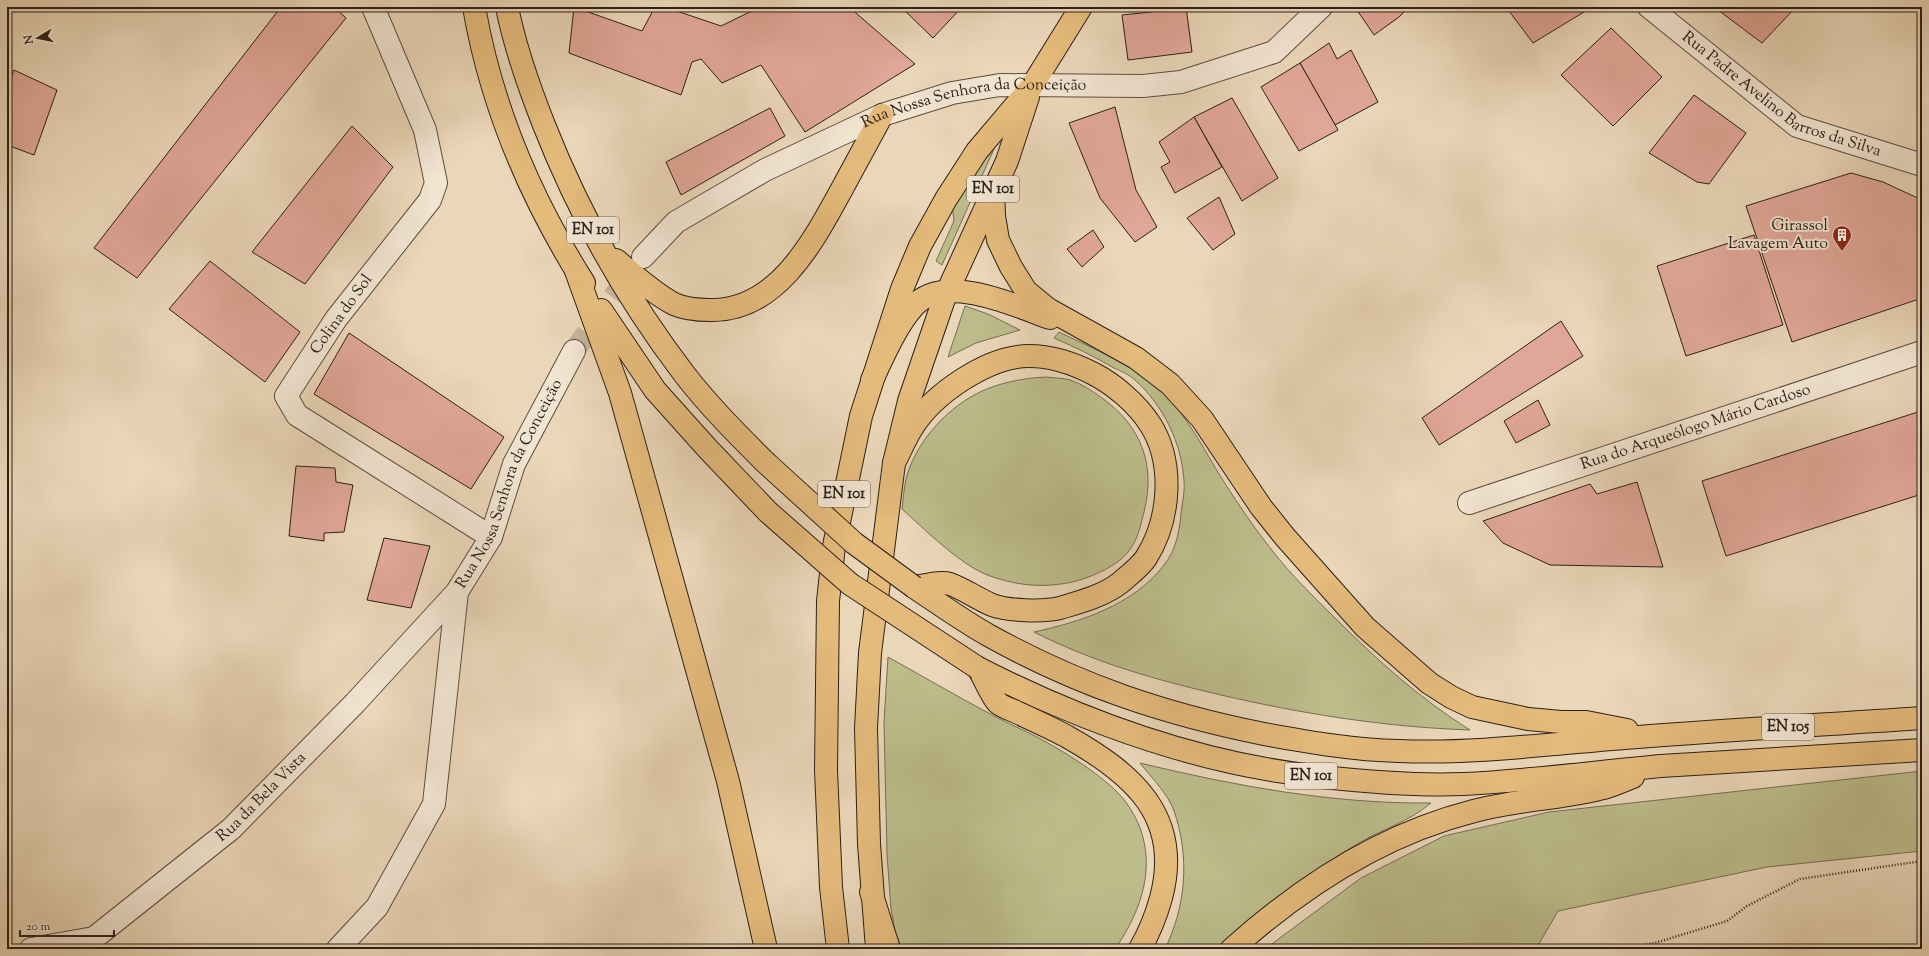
<svg xmlns="http://www.w3.org/2000/svg" width="1929" height="956" font-family="'Sorts Mill Goudy',serif">
	<style>
		.green { fill: #bcbc8b; stroke: #746e52 }
		.building { fill: #e0a697; stroke: #2b2019 }
		.lines { fill: none; stroke-linecap: round; stroke-linejoin: round }
		.minor-tunnel { stroke: #c4b298; stroke-width: 22; stroke-dasharray: 22 11; stroke-linecap: butt }
		.minor-casing { stroke: #5b4e41; stroke-width: 24 }
		.primary-casing { stroke: #2b2019; stroke-width: 24 }
		.trunk-casing { stroke: #2b2019; stroke-width: 24 }
		.path { stroke: #2b2019; stroke-width: 2.5; stroke-dasharray: 1 2; stroke-linecap: butt }
		.minor { stroke: #f1e4d1; stroke-width: 22 }
		.primary { stroke: #e5bb7c; stroke-width: 22 }
		.trunk { stroke: #e5bb7c; stroke-width: 22 }
		.trunk-bridge-casing { stroke: #2b2019; stroke-width: 24; stroke-linecap: butt }
		.trunk-bridge { stroke: #e5bb7c; stroke-width: 22 }
		.labels { text-anchor: middle; dominant-baseline: central; stroke-width: 4; stroke-linejoin: round; paint-order: stroke }
		.shield { fill: #f1e4d1; stroke: #665b50; stroke-width: 1 }
		.shield-label { font-size: 15px; font-weight: bold; fill: #2b2019 }
		.street-label { font-size: 16px; fill: #2b2019; stroke: #f1e4d1 }
		.poi-label { font-size: 16px; fill: #2b2019; stroke: #f1e4d1; text-anchor: end }
	</style>
	<rect width="100%" height="100%" fill="#ead6b8"/>
	<filter id="stains"><feTurbulence type="fractalNoise" baseFrequency=".005" numOctaves="4"/><feColorMatrix values="0 0 0 0 .2 0 0 0 0 .09 0 0 0 0 .02 0 0 0 .5 -.17"/></filter>
	<radialGradient id="worn" r=".72"><stop offset=".6" stop-color="#630" stop-opacity="0"/><stop offset="1" stop-color="#630" stop-opacity=".3"/></radialGradient>
	<g class="green">
		<path d="M 993,146 L 994,149 L 942,265 L 936,261 L 954,221 L 952,204 Z"/>
		<path d="M 965,306 L 988,314 L 1020,330 L 976,343 L 948,357 Z"/>
		<path d="M 1059,332 C 1090,347 1122,360 1149,381 C 1184,407 1202,447 1224,482 C 1239,505 1254,528 1271,549 C 1290,574 1313,596 1335,618 C 1377,660 1419,698 1470,730 C 1385,727 1303,714 1221,695 C 1156,680 1093,662 1034,632 C 1080,622 1134,605 1164,565 C 1176,550 1179,533 1181,514 C 1182,504 1185,492 1184,481 C 1182,443 1163,405 1135,380 C 1130,375 1121,371 1114,368 C 1095,357 1075,347 1054,338 Z"/>
		<path d="M 1046,377 C 1054,378 1063,378 1070,380 C 1082,384 1092,391 1102,398 C 1141,426 1156,464 1144,512 C 1141,524 1138,538 1131,548 C 1124,559 1111,567 1100,572 C 1064,590 1022,589 985,574 C 959,563 924,529 902,509 C 903,499 904,489 906,479 C 915,444 944,411 976,394 C 997,383 1023,378 1046,377 Z"/>
		<path d="M 888,657 C 924,677 960,698 996,717 C 1013,726 1031,733 1048,743 C 1071,756 1109,780 1125,801 C 1161,849 1147,903 1115,949 L 902,949 L 895,931 L 891,909 L 887,854 L 884,722 Z"/>
		<path d="M 1140,763 C 1236,786 1333,804 1431,803 C 1409,822 1382,829 1357,844 C 1306,875 1259,910 1215,949 L 1165,949 C 1186,906 1190,857 1174,811 C 1169,795 1151,777 1140,763 Z"/>
		<path d="M 1922,771 L 1922,851 L 1767,867 L 1558,911 L 1536,949 L 1265,949 L 1361,878 L 1444,836 L 1549,812 Z"/>
	</g>
	<g class="building">
		<path d="M 281,7 L 334,7 L 346,18 L 137,278 L 94,248 Z"/>
		<path d="M 574,7 L 642,31 L 655,7 L 665,7 L 721,26 L 760,7 L 849,7 L 915,64 L 805,132 L 761,65 L 722,83 L 701,59 L 692,62 L 681,95 L 569,53 Z"/>
		<path d="M 901,7 L 962,7 L 933,38 Z"/>
		<path d="M 1151,7 L 1186,7 L 1192,52 L 1128,60 L 1122,15 L 1151,12 Z"/>
		<path d="M 1355,7 L 1409,7 L 1399,17 L 1374,35 Z"/>
		<path d="M 1506,7 L 1592,7 L 1533,43 Z"/>
		<path d="M 1714,7 L 1796,7 L 1762,43 Z"/>
		<path d="M 1611,28 L 1662,77 L 1613,126 L 1561,75 Z"/>
		<path d="M 1329,43 L 1337,59 L 1351,50 L 1378,102 L 1335,125 L 1300,63 Z"/>
		<path d="M 1300,63 L 1338,130 L 1299,151 L 1261,87 Z"/>
		<path d="M 14,70 L 57,90 L 34,155 L 7,145 L 7,87 Z"/>
		<path d="M 1694,95 L 1746,133 L 1709,184 L 1697,182 L 1649,153 Z"/>
		<path d="M 1232,98 L 1278,178 L 1242,201 L 1194,117 Z"/>
		<path d="M 1115,107 L 1136,190 L 1157,227 L 1135,242 L 1100,198 L 1069,123 Z"/>
		<path d="M 770,108 L 785,136 L 681,195 L 666,162 Z"/>
		<path d="M 1194,117 L 1222,167 L 1175,193 L 1161,167 L 1170,162 L 1159,142 Z"/>
		<path d="M 352,126 L 393,167 L 305,284 L 252,252 Z"/>
		<path d="M 1851,173 L 1883,182 L 1922,200 L 1922,298 L 1792,342 L 1746,206 Z"/>
		<path d="M 1219,197 L 1235,234 L 1213,250 L 1187,218 Z"/>
		<path d="M 1093,230 L 1104,247 L 1082,267 L 1067,249 Z"/>
		<path d="M 1754,235 L 1783,325 L 1686,356 L 1657,266 Z"/>
		<path d="M 210,261 L 300,332 L 265,382 L 169,309 Z"/>
		<path d="M 1561,321 L 1583,356 L 1439,445 L 1422,418 Z"/>
		<path d="M 349,333 L 504,437 L 471,489 L 314,394 Z"/>
		<path d="M 1538,400 L 1550,425 L 1516,443 L 1504,421 Z"/>
		<path d="M 1918,412 L 1922,426 L 1922,494 L 1726,556 L 1702,481 Z"/>
		<path d="M 296,466 L 335,468 L 336,482 L 353,485 L 344,532 L 324,533 L 324,541 L 289,536 Z"/>
		<path d="M 1637,482 L 1663,567 L 1550,565 L 1503,543 L 1483,521 L 1590,484 L 1597,494 Z"/>
		<path d="M 384,538 L 430,546 L 411,608 L 367,600 Z"/>
	</g>
	<g class="lines">
		<path class="minor-tunnel" d="M 574,351 L 634,269"/>
		<g class="minor-casing">
			<g id="minor">
				<path d="M 373,7 L 425,130 L 436,183 L 430,200 L 336,319 L 286,396 L 297,415 L 491,537"/>
				<path id="s1" d="M 1649,7 L 1797,126 L 1922,165"/>
				<path id="s2" d="M 643,257 L 676,222 L 765,170 L 882,115 L 952,93 L 1000,85 L 1143,86 L 1181,82 L 1274,52 L 1321,7"/>
				<path id="s3" d="M 1469,503 L 1922,352"/>
				<path id="s4" d="M 31,949 L 94,938 L 231,829 L 355,703 L 457,592"/>
				<path id="s5" d="M 338,949 L 377,907 L 434,804 L 457,592 L 491,537 L 514,464 L 574,351"/>
			</g>
		</g>
		<g class="primary-casing">
			<g id="primary">
				<path d="M 838,949 L 831,887 L 826,770 L 828,601 L 834,546 L 861,416 L 902,289 L 920,246 L 946,199 L 977,151 L 1032,86 L 1081,7"/>
				<path d="M 877,949 L 869,844 L 866,728 L 870,653 L 894,463 L 909,401 L 944,299 L 1007,161 L 1028,97"/>
			</g>
		</g>
		<g class="trunk-casing">
			<g id="trunk">
				<path d="M 474,7 C 491,105 531,199 584,283"/>
				<path d="M 507,7 C 515,48 529,87 544,125 C 579,214 627,299 685,375 C 709,406 737,434 765,462"/>
				<path d="M 993,188 L 994,216 L 998,240 L 1011,267 L 1026,291 L 1048,309 L 1136,358 L 1170,384 L 1202,419 L 1261,507 L 1285,537 L 1365,627 L 1429,683 L 1451,697 L 1472,707 L 1528,719 L 1561,722 L 1586,722 L 1627,730"/>
				<path d="M 616,260 C 634,275 653,293 674,304 C 685,309 698,310 710,310 C 778,312 815,238 843,187 C 856,163 869,139 882,115"/>
				<path d="M 576,271 L 620,393 L 728,781 L 766,949"/>
				<path d="M 601,310 L 655,390 L 707,448 L 768,512"/>
				<path d="M 872,380 C 884,355 896,326 914,306 C 945,272 1016,306 1050,318"/>
				<path d="M 894,463 C 900,452 905,439 912,428 C 933,394 988,356 1029,356 C 1052,356 1073,363 1094,374 C 1115,385 1137,404 1150,424 C 1175,463 1170,520 1146,558 C 1140,567 1128,576 1120,583 C 1103,596 1080,602 1060,608 C 1043,612 1008,611 992,605 C 978,599 964,589 950,584 C 940,581 924,586 914,587"/>
				<path d="M 914,587 C 938,603 963,621 988,635 C 1078,685 1164,714 1264,734 C 1308,742 1353,750 1399,751 C 1473,754 1549,744 1624,738 C 1723,730 1823,725 1922,718"/>
				<path d="M 978,668 C 1086,723 1202,765 1323,777 C 1369,782 1417,786 1463,784 C 1529,781 1595,772 1661,766 C 1748,760 1835,756 1922,750"/>
				<path d="M 978,668 C 984,677 991,696 998,703 C 1001,706 1009,709 1014,711 C 1031,719 1049,727 1066,736 C 1132,773 1183,816 1161,898 C 1156,916 1149,933 1140,949"/>
				<path d="M 871,892 L 889,949"/>
				<path d="M 1232,949 C 1301,887 1383,834 1474,811 C 1515,800 1558,799 1599,789 C 1611,787 1622,781 1633,777"/>
			</g>
		</g>
		<path class="path" d="M 1623,949 L 1655,943 L 1727,921 L 1747,906 L 1800,879 L 1922,861"/>
		<use href="#minor" class="minor"/>
		<use href="#primary" class="primary"/>
		<use href="#trunk" class="trunk"/>
		<g class="trunk-bridge-casing">
			<g id="trunk-bridge">
				<path d="M 765,462 L 854,543 L 914,587"/>
				<path d="M 768,512 L 850,584 L 978,668"/>
			</g>
		</g>
		<use href="#trunk-bridge" class="trunk-bridge"/>
	</g>
	<defs>
		<g id="building-pin" transform="scale(1)"><path d="M0 17L-7.5 6A9.5 9.5 0 1 1 7.5 6Z" fill="#8f2418" stroke="#f1e4d1"/><path d="M-4-6H4V6H1V3H-1V6H-4ZM-2.5-4.3h1.7v1.8h-1.7ZM.8-4.3h1.7v1.8H.8ZM-2.5-1h1.7V.8h-1.7ZM.8-1h1.7V.8H.8Z" fill="#fff"/></g>
	</defs>
	<g fill-rule="evenodd">
		<use href="#building-pin" x="1842" y="235"/>
	</g>
	<g class="labels">
		<g class="shield">
			<rect x="967" y="176" width="52" height="26" rx="3"/>
			<rect x="567" y="217" width="52" height="26" rx="3"/>
			<rect x="818" y="481" width="52" height="26" rx="3"/>
			<rect x="1762" y="714" width="52" height="26" rx="3"/>
			<rect x="1285" y="763" width="52" height="26" rx="3"/>
		</g>
		<g class="shield-label">
			<text x="993" y="189">EN 101</text>
			<text x="593" y="230">EN 101</text>
			<text x="844" y="494">EN 101</text>
			<text x="1788" y="727">EN 105</text>
			<text x="1311" y="776">EN 101</text>
		</g>
		<g class="street-label">
			<text stroke="none"><textPath href="#s1" startOffset="161">Rua Padre Avelino Barros da Silva</textPath></text>
			<text stroke="none"><textPath href="#s2" startOffset="374">Rua Nossa Senhora da Conceição</textPath></text>
			<text transform="translate(342 315) rotate(-54)">Colina do Sol</text>
			<text stroke="none"><textPath href="#s3" startOffset="239">Rua do Arqueólogo Mário Cardoso</textPath></text>
			<text stroke="none"><textPath href="#s5" startOffset="509">Rua Nossa Senhora da Conceição</textPath></text>
			<text stroke="none"><textPath href="#s4" startOffset="283">Rua da Bela Vista</textPath></text>
		</g>
		<g class="poi-label">
			<text x="1828" y="226">Girassol<tspan x="1828" dy="18">Lavagem Auto</tspan></text>
		</g>
	</g>
	<rect width="1929" height="956" fill="none" stroke="#ead6b8" stroke-width="24"/>
	<rect x="8" y="8" width="1913" height="940" fill="none" stroke="#2b2019" stroke-width="2"/>
	<rect x="12" y="12" width="1905" height="932" fill="none" stroke="#2b2019"/>
	<g transform="translate(38 38) rotate(260)" stroke="#f1e4d1" stroke-width="3" paint-order="stroke">
	<path d="M0-3L7 15L0 10L-7 15Z" fill="#2b2019"/>
	<text y="-6" font-size="11" font-weight="bold" text-anchor="middle" fill="#2b2019">N</text>
	</g>
	<path d="M20 930v6h94v-6" fill="none" stroke="#2b2019" stroke-width="2"/>
	<text x="26" y="930" font-size="12" fill="#2b2019" stroke="#f1e4d1" stroke-width="3" paint-order="stroke">20 m</text>
	<rect width="100%" height="100%" filter="url(#stains)"/>
	<rect width="100%" height="100%" fill="url(#worn)"/>
</svg>
